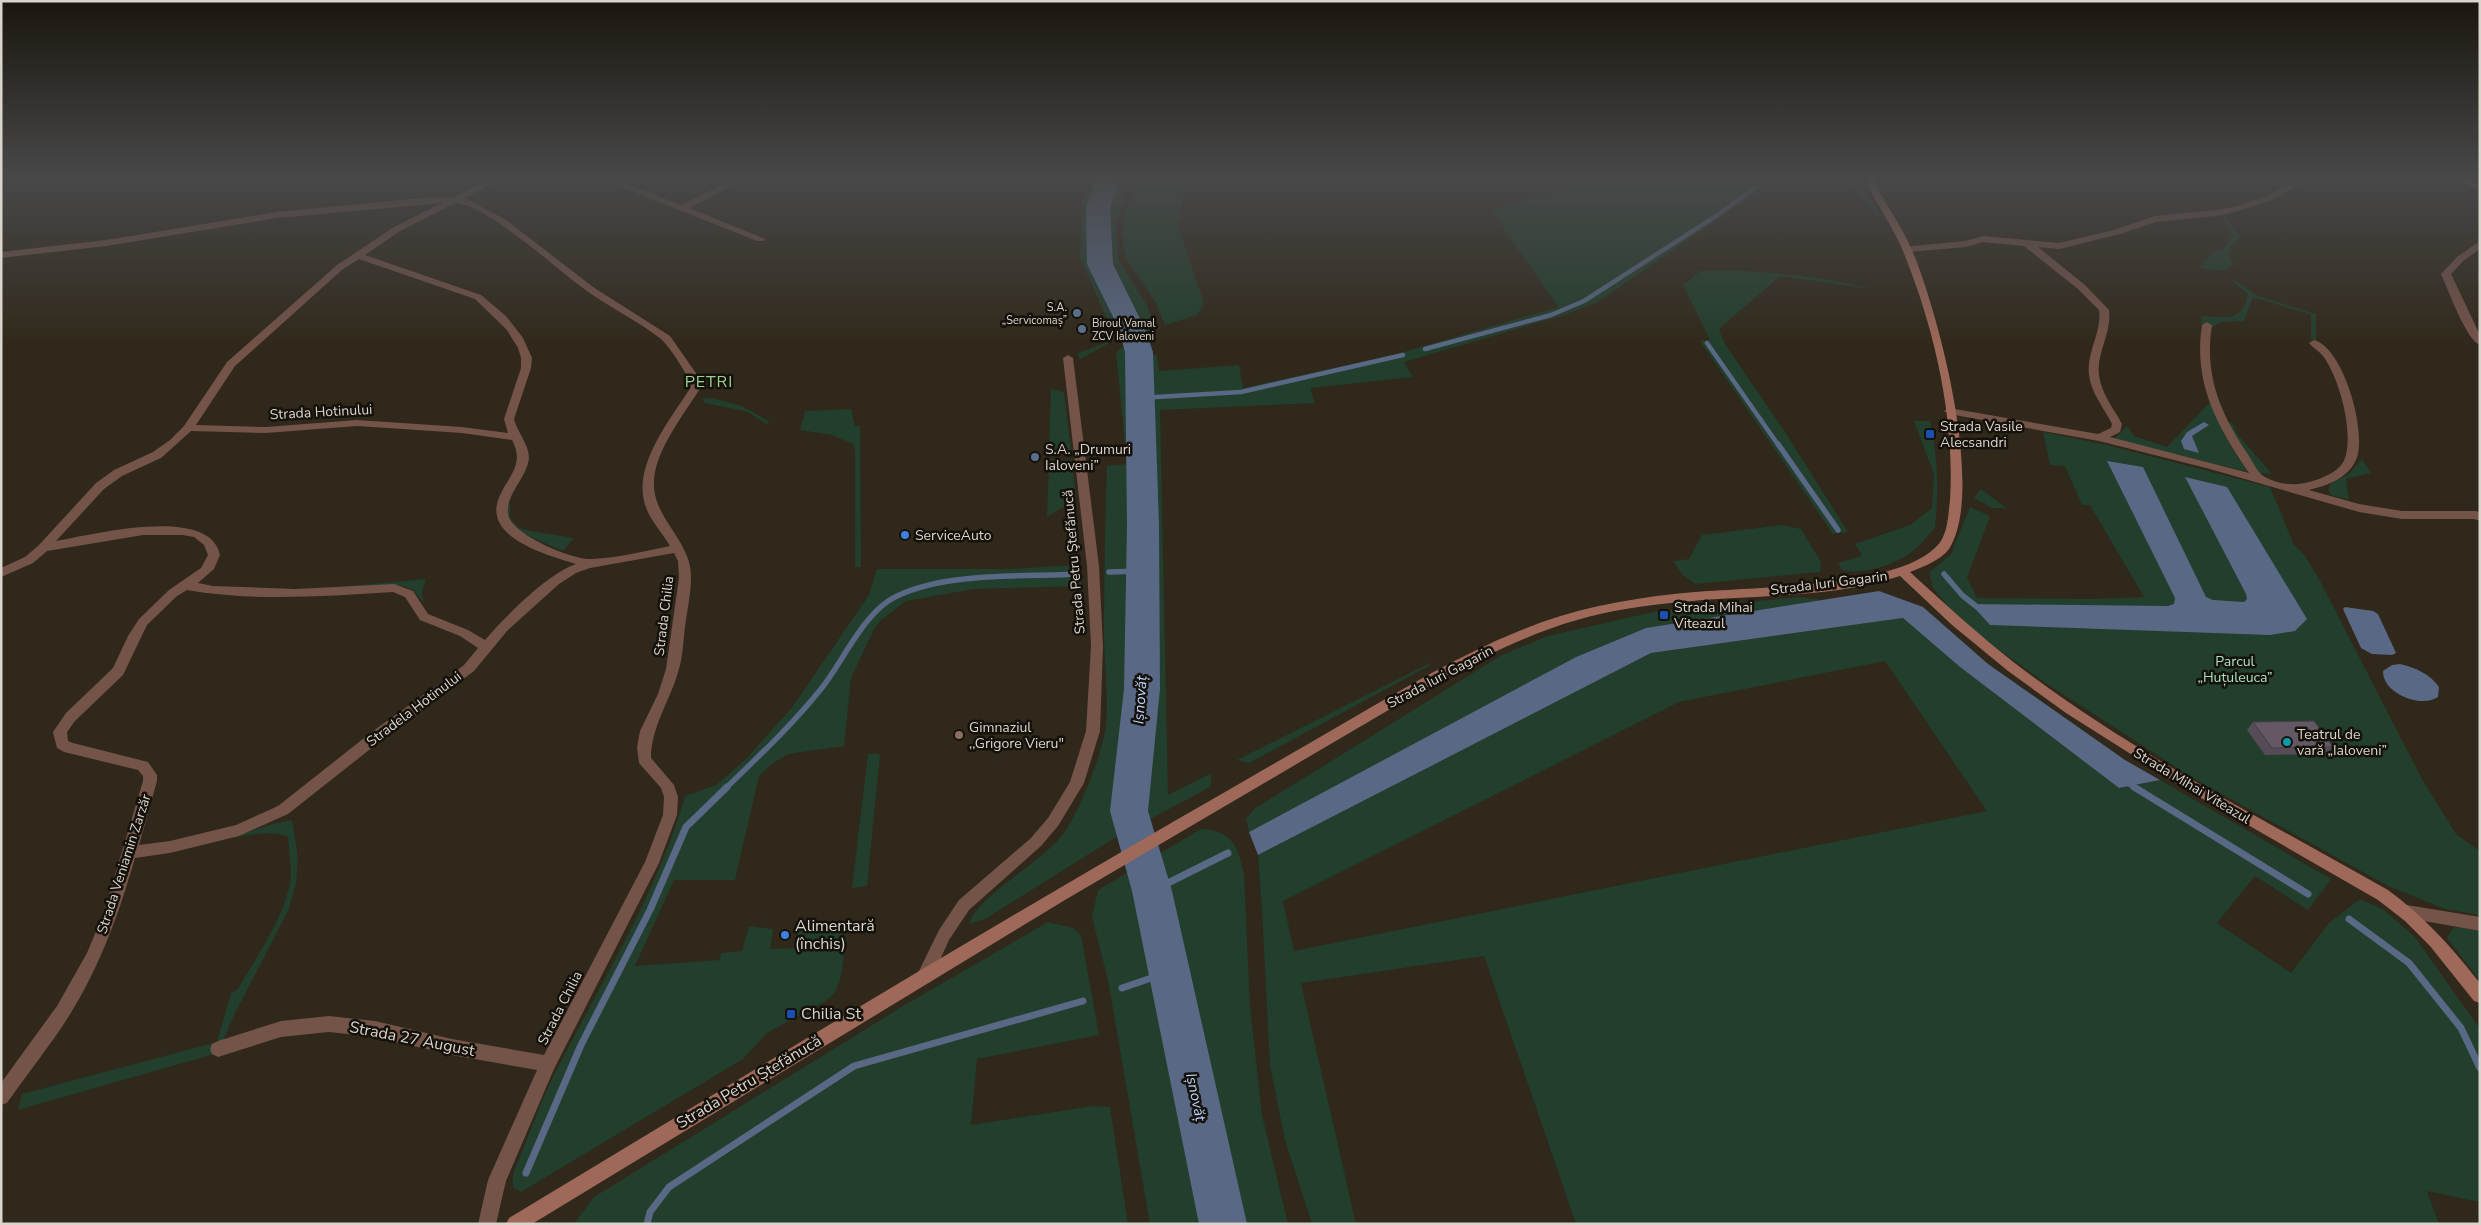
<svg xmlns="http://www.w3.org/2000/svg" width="2481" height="1225" font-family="'Nunito Sans',sans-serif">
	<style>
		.green { fill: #223e2c; fill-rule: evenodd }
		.water { fill: #596884 }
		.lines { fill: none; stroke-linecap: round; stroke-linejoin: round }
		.stream-far2 { stroke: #596884; stroke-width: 4.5 }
		.stream-far1 { stroke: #596884; stroke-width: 5.5 }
		.stream { stroke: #596884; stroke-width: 7 }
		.river { fill: #596884; fill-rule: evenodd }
		.street { fill: #745348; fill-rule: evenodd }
		.secondary { fill: #9e6958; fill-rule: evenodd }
		.wall { fill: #564c57 }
		.building { fill: #645865; stroke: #463e47 }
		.service-dot { fill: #5c6f8a; stroke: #15110b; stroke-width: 2 }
		.transit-dot { fill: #1a4fb4; stroke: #15110b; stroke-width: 2 }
		.shop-dot { fill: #3f7fe0; stroke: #15110b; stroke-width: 2 }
		.education-dot { fill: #8d6e63; stroke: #15110b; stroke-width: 2 }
		.culture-dot { fill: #0f9aa8; stroke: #15110b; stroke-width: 2 }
		.labels { text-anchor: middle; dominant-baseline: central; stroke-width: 5; stroke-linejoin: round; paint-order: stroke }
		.far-poi-label { font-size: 11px; fill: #dad5cc; stroke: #15110b; text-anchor: end }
		.street-label { font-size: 14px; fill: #dad5cc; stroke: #15110b }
		.poi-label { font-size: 14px; fill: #dad5cc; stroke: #15110b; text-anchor: start }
		.park-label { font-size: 14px; fill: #a8e0bb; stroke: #15110b }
		.water-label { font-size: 15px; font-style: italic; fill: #bed4fd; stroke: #15110b }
		.quarter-label { font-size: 16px; letter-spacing: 1px; fill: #9dd194; stroke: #15110b }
		.near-poi-label { font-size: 16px; fill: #dad5cc; stroke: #15110b; text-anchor: start }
		.near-street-label { font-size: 16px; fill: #dad5cc; stroke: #15110b }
	</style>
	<rect width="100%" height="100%" fill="#30281a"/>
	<g class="green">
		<path d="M 1090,176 L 1132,176 L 1116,224 L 1118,259 L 1148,307 L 1154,328 L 1145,333 L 1116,339 L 1079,360 L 1078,353 L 1116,339 L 1080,258 L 1082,205 Z"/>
		<path d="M 1140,176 L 1187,176 L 1178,227 L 1204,303 L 1197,315 L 1165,325 L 1155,301 L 1125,257 L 1122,234 L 1126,211 Z"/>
		<path d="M 1600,176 L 1753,176 L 1761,190 L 1596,303 L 1561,316 L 1404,362 L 1413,377 L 1310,388 L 1315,403 L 1160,410 L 1168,795 L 1212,773 L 1210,787 L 1113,839 L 985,919 L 969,924 C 978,894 1046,861 1066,830 C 1083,802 1098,763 1105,732 C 1109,709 1105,665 1104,641 C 1104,582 1105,525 1107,466 L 1127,464 L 1116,352 L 1126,345 L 1150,340 L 1152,355 L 1157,355 L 1159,371 L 1239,365 L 1243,388 L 1397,354 L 1558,307 L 1492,211 Z"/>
		<path d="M 1848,176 L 1859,176 L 1866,194 L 1882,216 L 1877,216 L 1853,187 Z"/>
		<path d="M 2222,214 L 2227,214 L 2227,219 L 2240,236 L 2229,249 L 2228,254 L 2234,265 L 2224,271 L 2199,268 L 2215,250 L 2222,251 L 2233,235 Z"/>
		<path d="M 1730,270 C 1778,273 1824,276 1871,289 L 1780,276 L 1719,329 L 1725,344 L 1787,435 L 1848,532 L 1833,534 L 1700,341 L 1710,340 L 1683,285 L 1700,271 Z"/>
		<path d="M 2228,278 L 2236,281 L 2258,296 L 2316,314 L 2316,341 L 2311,340 L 2311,315 L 2253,297 L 2244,321 L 2221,322 L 2213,327 L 2201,324 L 2202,316 C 2227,317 2241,323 2248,294 Z"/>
		<path d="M 1051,389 L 1064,392 L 1071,450 L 1049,452 Z"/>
		<path d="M 712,398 L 742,406 L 770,422 L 766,424 L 748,412 L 705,403 L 702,399 Z"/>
		<path d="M 2211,401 C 2219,428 2232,450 2248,472 L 2114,439 L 2127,426 L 2134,436 L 2167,447 Z"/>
		<path d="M 851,409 L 855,426 L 860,426 L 861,567 L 855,567 L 855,450 L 853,444 L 832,435 L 800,430 L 805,411 Z"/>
		<path d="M 1914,421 L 1930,421 C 1938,462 1939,487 1935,528 C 1926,538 1917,549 1906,556 C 1890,566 1860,575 1842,570 L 1838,563 L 1862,556 L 1855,544 L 1910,525 L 1932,508 L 1934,474 Z"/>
		<path d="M 2232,422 L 2238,435 L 2272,474 L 2260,473 L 2245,455 L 2228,424 Z"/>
		<path d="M 2043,432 L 2107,445 L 2270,487 L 2294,545 L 2305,556 L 2319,579 L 2422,779 L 2456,834 L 2480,851 L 2480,915 L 2445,909 L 2388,886 L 2191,777 L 2044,682 L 1984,639 L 1951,610 L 1933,588 L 1929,573 L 1951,554 L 1970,507 L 1990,516 L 1967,578 L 1977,598 L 2094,599 L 2144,597 L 2090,505 L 2082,505 L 2065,466 L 2050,465 Z"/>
		<path d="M 1049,459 L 1072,460 L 1076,499 L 1047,517 Z"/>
		<path d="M 2362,459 L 2371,473 L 2346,479 L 2349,500 L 2331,495 L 2328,489 L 2331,483 L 2349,474 Z"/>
		<path d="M 1981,489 L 2006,508 L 1992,508 L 1974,498 Z"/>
		<path d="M 508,504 L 510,504 L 510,518 L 519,528 L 526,530 L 574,538 L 563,551 L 517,531 L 506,515 Z"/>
		<path d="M 1782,525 L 1801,529 L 1821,562 L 1820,572 L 1695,584 L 1683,575 L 1673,561 L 1689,559 L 1702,535 Z"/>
		<path d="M 1058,566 L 1080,566 L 1081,586 L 974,589 L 906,601 L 881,620 L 874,629 L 851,678 L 844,746 L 788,754 L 773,763 L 759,776 L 735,880 L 674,880 L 635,966 L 719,960 L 722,953 L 742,951 L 749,926 L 773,929 L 770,949 L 795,948 L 799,927 L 835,926 L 847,939 L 840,980 L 834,994 L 824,1002 L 767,1033 L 743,1059 L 521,1192 L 513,1187 L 513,1174 C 527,1141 538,1107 554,1075 C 599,986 658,892 685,796 L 716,785 L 746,759 L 793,706 L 869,595 L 877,569 L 1013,569 Z"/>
		<path d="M 426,579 L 422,593 L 424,603 L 412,589 L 403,586 L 338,587 Z"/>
		<path d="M 1798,597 L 1824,600 L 1646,628 L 1576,657 L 1249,832 L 1246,819 L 1254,809 L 1502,655 L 1548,636 L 1653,612 Z"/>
		<path d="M 1903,618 L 1960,667 L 2119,788 L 2160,780 L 2331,879 L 2308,910 L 2255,876 L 2217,923 L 2291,973 L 2329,923 L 2360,899 L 2384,910 L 2415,937 L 2480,1029 L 2480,1202 L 2427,1191 L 2439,1224 L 1576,1224 L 1484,956 L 1301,983 L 1356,1224 L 1312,1224 L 1285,1140 L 1270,1066 L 1262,908 L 1258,855 L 1651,653 ZM 1885,661 L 1987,811 L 1294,951 L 1283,901 L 1679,702 Z"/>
		<path d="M 1432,662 L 1427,667 L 1249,763 L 1237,760 Z"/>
		<path d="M 868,754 L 880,754 L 867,886 L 852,888 Z"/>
		<path d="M 292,820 L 298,857 L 296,884 L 288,911 L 234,1015 L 218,1053 L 18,1110 L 22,1094 L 217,1042 L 231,993 L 238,989 C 256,957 280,924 289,888 C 293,872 289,853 288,837 C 272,829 247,836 229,838 L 276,823 Z"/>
		<path d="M 1201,829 C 1233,831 1238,846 1244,875 L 1250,1007 L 1262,1115 L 1288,1224 L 1150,1224 L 1108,980 L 1092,917 L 1098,890 Z"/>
		<path d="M 1048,922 L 1073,928 L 1081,935 L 1099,1035 L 977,1059 L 971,1125 L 1093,1106 L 1110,1107 L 1128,1224 L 574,1224 L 594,1197 L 903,1006 Z"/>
		<path d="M 2454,927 L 2480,931 L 2480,981 L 2447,938 Z"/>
	</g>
	<g class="water">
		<path d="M 2204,422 L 2209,425 L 2192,436 L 2199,453 L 2184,449 L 2181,441 L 2187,432 Z"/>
		<path d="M 2107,461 L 2143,467 L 2206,597 L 2213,600 L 2244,602 L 2247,599 L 2246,594 L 2185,477 L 2227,487 L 2307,619 L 2295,631 L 2270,635 L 1990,625 L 1971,604 L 2168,606 L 2174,604 L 2175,598 Z"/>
		<path d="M 1879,591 L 1923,607 L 1988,664 L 2125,760 L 2160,780 L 2119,788 L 1960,667 L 1903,618 L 1651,653 L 1258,855 L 1249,832 L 1576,657 L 1646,628 Z"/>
		<path d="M 2345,607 L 2373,611 L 2378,614 L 2396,653 L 2392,655 L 2372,654 L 2361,648 L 2343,609 Z"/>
		<path d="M 2400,664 C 2416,668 2430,674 2439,687 L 2438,697 C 2421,709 2382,693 2383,671 L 2392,665 Z"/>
	</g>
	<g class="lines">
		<g class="stream-far2">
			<path d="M 1768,178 L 1769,176"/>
			<path d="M 1707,343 L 1779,446"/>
			<path d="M 1425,349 L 1551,315 L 1584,301 L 1716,216 L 1757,186"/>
			<path d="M 1139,398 L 1241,392 L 1403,355"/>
		</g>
		<g class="stream-far1">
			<path d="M 1778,444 L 1838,530"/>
			<path d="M 1109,572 L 1142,571"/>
			<path d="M 1944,574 L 1962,595 L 1977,607"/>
			<path d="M 2126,782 L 2136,788"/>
			<path d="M 726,788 C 759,756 792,725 821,689 C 843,662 864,611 897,596 C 947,572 1023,577 1078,574"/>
		</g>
		<g class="stream">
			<path d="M 2134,787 L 2308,894"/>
			<path d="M 1152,891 L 1228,853"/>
			<path d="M 2349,919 L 2409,963 L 2461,1028 L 2480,1068"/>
			<path d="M 1122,988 L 1169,972"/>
			<path d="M 526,1173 L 581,1045 L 650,910 L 686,827 L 727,787"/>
			<path d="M 647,1224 L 650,1212 L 669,1187 L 854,1066 L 1083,1001"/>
		</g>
		<path class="river" d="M 1097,176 L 1121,176 L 1110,208 L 1113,264 L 1145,329 L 1153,352 L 1159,524 L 1160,689 L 1148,811 L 1172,891 L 1247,1224 L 1199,1224 L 1132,891 L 1110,811 L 1124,689 L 1127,524 L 1125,352 L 1119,329 L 1087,264 L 1086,208 Z"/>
		<g class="street">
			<path d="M 495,176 L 507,176 L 465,198 L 506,220 L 593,287 L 670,336 L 700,379 L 701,387 C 685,413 655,450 654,481 C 652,519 692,540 691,578 C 691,594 687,611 685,627 C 683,642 683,658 678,672 C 670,701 651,727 651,758 L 674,785 L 678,797 L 677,815 L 659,863 L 554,1069 L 506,1181 L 496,1224 L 478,1224 L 488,1180 L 537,1070 L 452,1055 L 375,1037 L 329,1032 L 281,1037 L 218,1057 L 212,1054 L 210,1049 L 212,1044 L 218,1041 L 281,1021 L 329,1016 L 375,1021 L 452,1039 L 544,1055 L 645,862 L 663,815 L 664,797 L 661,788 L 639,763 L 637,747 L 640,731 L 658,694 L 666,669 L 679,578 L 678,561 L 674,553 L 590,568 L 576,573 L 559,584 L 507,631 L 474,671 L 383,739 L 288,814 L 239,836 L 170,853 L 135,858 C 119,914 100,966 69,1016 C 50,1046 27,1074 7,1103 L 1,1105 L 1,1083 L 57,1006 L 87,953 L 104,912 L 143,781 L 143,776 L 138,770 L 64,752 L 57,748 L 53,732 L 66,713 L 113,668 L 128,636 L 139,619 L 169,590 L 201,568 L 208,555 L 204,545 L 194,537 L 182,535 L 143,535 L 47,551 L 33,563 L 1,577 L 1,568 L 25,557 L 39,545 L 96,483 L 114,470 L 153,452 L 170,440 L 184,426 L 227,362 L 337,265 L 394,227 L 442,203 L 277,218 L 106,246 L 1,258 L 1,252 L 106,240 L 277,212 L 432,197 L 452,198 ZM 455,203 C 487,204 558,271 587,291 C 611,308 638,321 661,339 C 670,347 689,376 691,387 C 670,420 629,469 647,510 C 652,522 663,534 670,546 C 645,551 618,558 592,559 C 574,561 510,534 508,514 C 506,493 527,478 529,458 C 529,444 517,432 514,419 L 531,368 L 532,358 L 523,338 L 506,316 L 481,295 L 365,255 L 400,231 ZM 359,259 L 475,299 L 507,330 L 518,348 L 521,358 L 521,368 L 504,419 L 508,433 L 462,427 L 357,420 L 266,427 L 196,425 L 235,366 L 343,269 ZM 357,426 L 462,433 L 512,440 C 527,468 503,479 497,504 C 489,540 551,556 576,564 C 547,574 506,616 485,640 L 468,630 L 428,614 L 413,591 L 394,584 L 296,589 L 213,586 L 198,583 L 214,569 L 220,555 C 210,504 90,535 56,541 L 104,489 L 122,476 L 161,458 L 191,431 L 266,433 ZM 187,590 C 255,602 325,596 393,592 L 405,597 L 420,620 L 460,636 L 478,648 L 464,665 L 446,679 L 373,731 L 278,806 L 236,825 L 170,841 L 139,845 L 157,781 L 157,775 L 148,762 L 73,743 L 68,741 L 67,732 L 75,721 L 123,675 L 147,625 L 177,596 Z"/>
			<path d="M 594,176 L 607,176 L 681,205 L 740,176 L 752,176 L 689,208 L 765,239 L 763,241 L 757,241 Z"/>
			<path d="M 2305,176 L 2316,176 L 2270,201 L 2238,211 L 2217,216 L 2156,222 L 2120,234 L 2059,249 L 2038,247 L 2085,285 L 2109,310 C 2112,333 2096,353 2099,375 C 2101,393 2114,409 2122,424 L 2120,432 L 2110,437 L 2249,473 C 2217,426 2193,383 2202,325 L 2207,322 L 2212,325 C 2204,375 2220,412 2247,453 C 2252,460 2258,474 2265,477 C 2282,486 2299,486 2316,480 C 2327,476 2341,470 2345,458 C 2354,432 2339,377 2323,356 C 2319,351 2313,348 2309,343 L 2314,340 C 2344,348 2368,434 2356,460 C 2347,479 2328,485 2309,490 L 2359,504 L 2402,511 L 2475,511 L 2480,512 L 2480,521 L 2474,519 L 2402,519 L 2359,512 L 2210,469 L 2099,441 L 1949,414 L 1944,411 L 1949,408 L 2098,434 L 2111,428 L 2112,424 C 2104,408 2091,393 2089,375 C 2086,352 2102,333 2099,310 L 2078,289 L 2024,246 L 1983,242 L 1966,247 L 1907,252 L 1904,251 L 1904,247 L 1965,241 L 1983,236 L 2059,243 L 2114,230 L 2155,216 L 2217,210 L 2233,207 L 2264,197 Z"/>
			<path d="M 2480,241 L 2480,249 L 2463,261 L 2451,274 L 2480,335 L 2480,345 C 2466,340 2448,289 2441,274 L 2457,257 Z"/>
			<path d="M 1068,355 L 1073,358 L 1099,566 L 1103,646 L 1100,731 L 1084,783 L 1058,826 L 1041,846 L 969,910 L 949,940 L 930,982 L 924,984 L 918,982 L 916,977 L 939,930 L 959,900 L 1031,838 L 1048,818 L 1070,782 L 1086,731 L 1091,646 L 1087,566 L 1063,358 Z"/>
			<path d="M 2407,905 L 2480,917 L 2480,931 L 2402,917 L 2399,912 L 2402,907 Z"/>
		</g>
		<g class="secondary">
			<path d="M 1864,176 L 1872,176 C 1883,202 1901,224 1912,250 C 1938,311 1986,491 1949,549 C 1941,560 1923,567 1910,572 C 1945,604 1979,635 2016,664 C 2131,752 2263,819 2388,890 C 2422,915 2449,944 2475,977 L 2480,983 L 2480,1003 L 2474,1001 L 2430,946 L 2405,921 L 2378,900 L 2189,791 L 2066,713 L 2008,671 L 1952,625 L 1900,576 C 1830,599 1754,594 1681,602 C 1647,605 1610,610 1577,620 C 1534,632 1495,652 1455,671 L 1065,900 L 532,1224 L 506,1224 L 509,1218 C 731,1084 953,949 1178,819 C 1236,786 1294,752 1351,719 C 1406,687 1460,655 1519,631 C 1569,610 1620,600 1674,594 C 1737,586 1892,591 1936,547 C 1948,536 1948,516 1950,500 C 1955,419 1935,331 1905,256 C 1895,228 1875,204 1864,176 Z"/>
			<path d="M 2448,176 L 2461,176 L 2480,184 L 2480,190 Z"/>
		</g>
	</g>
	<path class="wall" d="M 2253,722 L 2333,747 L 2326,754 L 2265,755 L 2247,730 Z"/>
	<path class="building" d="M 2314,721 L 2333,747 L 2272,748 L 2253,722 Z"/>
	<linearGradient id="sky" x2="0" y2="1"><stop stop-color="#1a160e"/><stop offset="0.51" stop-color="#484849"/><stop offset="1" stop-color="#484849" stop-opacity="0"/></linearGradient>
	<rect width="2481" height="348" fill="url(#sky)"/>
	<g class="service-dot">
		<circle cx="1077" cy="313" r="5"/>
		<circle cx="1082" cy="329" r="5"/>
		<circle cx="1035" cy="457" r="5"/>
	</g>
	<g class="transit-dot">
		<rect x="1925" y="429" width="10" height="10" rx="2.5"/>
		<rect x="1659" y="610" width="10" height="10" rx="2.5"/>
		<rect x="786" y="1009" width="10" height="10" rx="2.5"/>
	</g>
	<g class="shop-dot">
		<circle cx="905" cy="535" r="5"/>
		<circle cx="785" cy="935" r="5"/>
	</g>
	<circle class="education-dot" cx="959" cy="735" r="5"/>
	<circle class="culture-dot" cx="2287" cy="742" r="5"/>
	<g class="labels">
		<g class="far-poi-label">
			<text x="1067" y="307">S.A.<tspan x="1067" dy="13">„Servicomaș”</tspan></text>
			<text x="1092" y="323" text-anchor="start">Biroul Vamal<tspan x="1092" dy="13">ZCV Ialoveni</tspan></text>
		</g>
		<g class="street-label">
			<text transform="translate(321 412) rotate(-3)">Strada Hotinului</text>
			<text transform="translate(1074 562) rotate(-95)">Strada Petru Ştefănucă</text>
			<text transform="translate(1829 583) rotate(-7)">Strada Iuri Gagarin</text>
			<text transform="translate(664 616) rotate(-83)">Strada Chilia</text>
			<text transform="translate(1440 677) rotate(-28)">Strada Iuri Gagarin</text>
			<text transform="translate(414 709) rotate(-37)">Stradela Hotinului</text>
			<text transform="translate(2192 786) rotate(31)">Strada Mihai Viteazul</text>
			<text transform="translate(124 864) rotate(-72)">Strada Veniamin Zarzăr</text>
			<text transform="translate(560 1008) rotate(-63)">Strada Chilia</text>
		</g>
		<g class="poi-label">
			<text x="1940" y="426">Strada Vasile<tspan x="1940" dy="16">Alecsandri</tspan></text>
			<text x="1045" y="449">S.A. „Drumuri<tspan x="1045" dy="16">Ialoveni”</tspan></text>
			<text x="915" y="535">ServiceAuto</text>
			<text x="1674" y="607">Strada Mihai<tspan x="1674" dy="16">Viteazul</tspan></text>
			<text x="969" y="727">Gimnaziul<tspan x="969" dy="16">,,Grigore Vieru"</tspan></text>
			<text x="2297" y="734">Teatrul de<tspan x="2297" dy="16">vară „Ialoveni”</tspan></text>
		</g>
		<g class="park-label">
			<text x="2235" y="661">Parcul<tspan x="2235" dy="16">„Huțuleuca”</tspan></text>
		</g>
		<g class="water-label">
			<text transform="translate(1140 700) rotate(-86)">Ișnovăț</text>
			<text transform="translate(1196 1097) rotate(78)">Ișnovăț</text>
		</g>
		<g class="quarter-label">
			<text x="709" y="382">PETRI</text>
		</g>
		<g class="near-poi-label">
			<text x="795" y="926">Alimentară<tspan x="795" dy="18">(închis)</tspan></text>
			<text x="801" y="1014">Chilia St</text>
		</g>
		<g class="near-street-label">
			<text transform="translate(412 1039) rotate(11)">Strada 27 August</text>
			<text transform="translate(749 1082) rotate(-31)">Strada Petru Ștefănucă</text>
		</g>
	</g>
	<rect width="2481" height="1225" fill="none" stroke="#dad5cc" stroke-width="5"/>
</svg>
